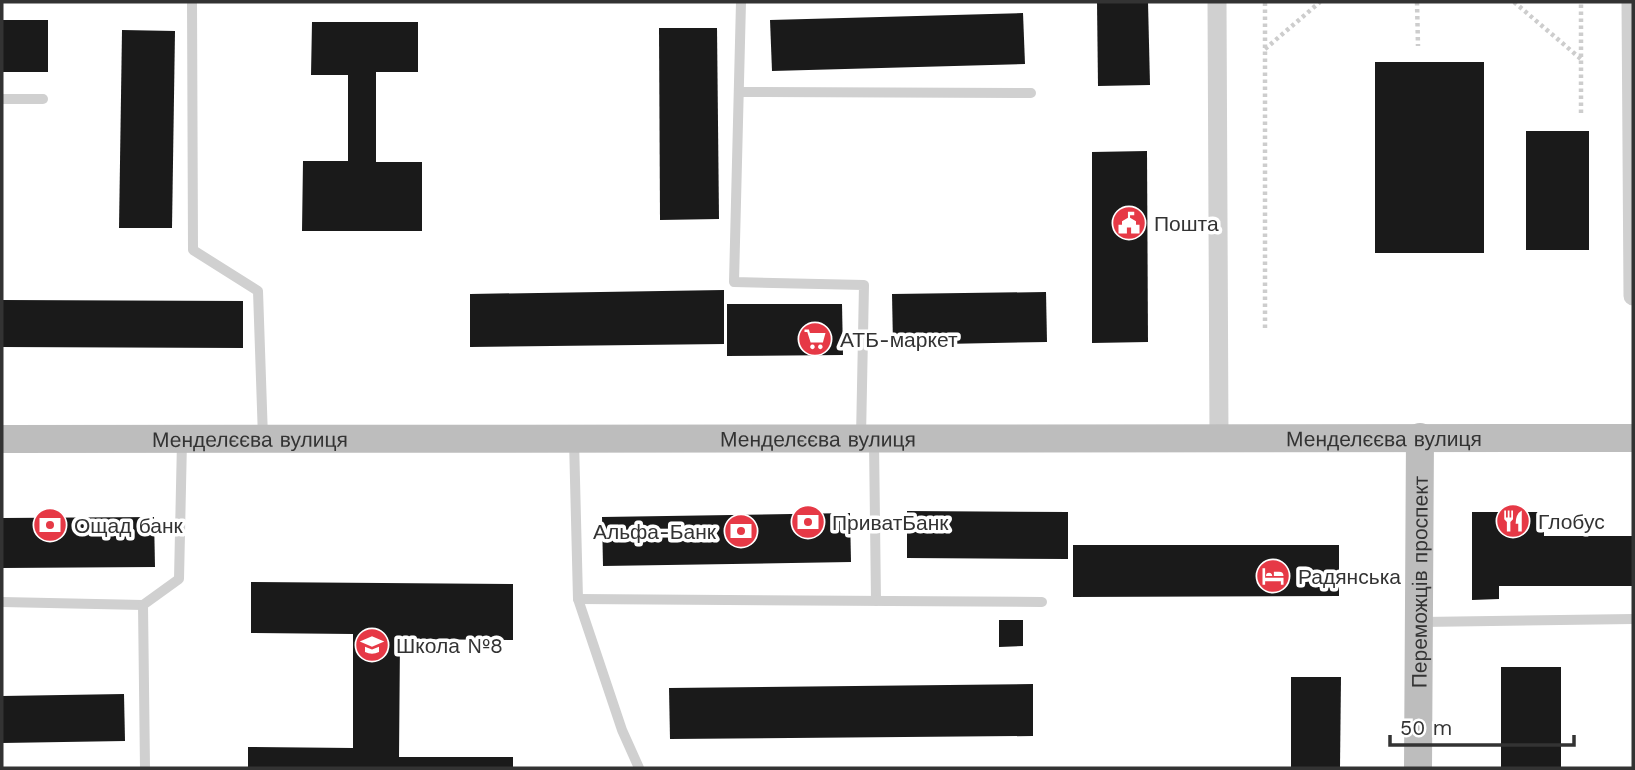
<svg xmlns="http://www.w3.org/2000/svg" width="1635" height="770" font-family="'Work Sans',sans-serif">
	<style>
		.building { fill: #1a1a1a }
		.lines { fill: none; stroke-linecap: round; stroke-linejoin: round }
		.path { stroke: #cdcdcd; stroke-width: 4.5; stroke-dasharray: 3.5 3.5; stroke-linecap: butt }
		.lane { stroke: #d0d0d0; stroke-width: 10 }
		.street { stroke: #d0d0d0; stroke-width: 19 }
		.secondary { stroke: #bdbdbd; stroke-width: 28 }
		.labels { text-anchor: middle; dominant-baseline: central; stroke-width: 7; stroke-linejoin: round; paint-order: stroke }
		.poi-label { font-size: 21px; fill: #333; stroke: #fff; text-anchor: start }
		.street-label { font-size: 21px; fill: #333; stroke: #fff }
	</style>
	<rect width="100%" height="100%" fill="#fff"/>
	<g class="building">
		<path d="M 1097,2 L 1148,2 L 1150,85 L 1098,86 Z"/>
		<path d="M 1023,13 L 1025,64 L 772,71 L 770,20 Z"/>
		<rect x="2" y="20" width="46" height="52"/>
		<path d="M 312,22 L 418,22 L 418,72 L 376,72 L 376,162 L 422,162 L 422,231 L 302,231 L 303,161 L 348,161 L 348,75 L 311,75 Z"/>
		<path d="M 659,28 L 717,28 L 719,219 L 660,220 Z"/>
		<path d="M 122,30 L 175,31 L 172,228 L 119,228 Z"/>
		<rect x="1375" y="62" width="109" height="191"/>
		<rect x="1526" y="131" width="63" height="119"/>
		<path d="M 1147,151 L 1148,342 L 1092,343 L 1092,152 Z"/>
		<path d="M 724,290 L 724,344 L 470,347 L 470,294 Z"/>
		<path d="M 1046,292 L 1047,342 L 893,345 L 892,294 Z"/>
		<path d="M 2,300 L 243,301 L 243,348 L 2,347 Z"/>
		<path d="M 727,304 L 842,304 L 843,355 L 727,356 Z"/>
		<path d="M 907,511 L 1068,512 L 1068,559 L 907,558 Z"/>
		<path d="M 1472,512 L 1544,512 L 1544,536 L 1633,536 L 1633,586 L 1499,586 L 1499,599 L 1472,600 Z"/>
		<path d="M 850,513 L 851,562 L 603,566 L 602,517 Z"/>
		<path d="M 154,517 L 155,567 L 2,568 L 2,518 Z"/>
		<path d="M 1073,545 L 1339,545 L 1339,596 L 1073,597 Z"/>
		<path d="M 251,582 L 513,584 L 513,640 L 400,639 L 399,757 L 513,757 L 513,768 L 248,768 L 248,747 L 353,748 L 353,634 L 251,633 Z"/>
		<path d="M 999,620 L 1023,620 L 1023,646 L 999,647 Z"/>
		<rect x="1501" y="667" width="60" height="101"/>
		<path d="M 1291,677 L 1341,677 L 1340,768 L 1291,768 Z"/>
		<path d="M 1033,684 L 1033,736 L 670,739 L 669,688 Z"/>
		<path d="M 124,694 L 125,741 L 2,743 L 2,696 Z"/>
	</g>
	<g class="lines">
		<g class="path">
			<path d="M 1417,2 L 1418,46"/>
			<path d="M 1514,2 L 1581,59"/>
			<path d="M 1265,49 L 1320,2"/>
			<path d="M 1581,113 L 1581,2"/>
			<path d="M 1265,328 L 1265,2"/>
		</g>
		<g class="lane">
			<path d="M 192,2 L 193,250 L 258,291 L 263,438"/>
			<path d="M 741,2 L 734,282 L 864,285 L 861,437"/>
			<path d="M 739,92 L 1031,93"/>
			<path d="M 2,99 L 43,99"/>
			<path d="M 574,440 L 578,599 L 622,730 L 639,768"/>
			<path d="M 874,442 L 876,601"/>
			<path d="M 578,599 L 1042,602"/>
			<path d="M 2,602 L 143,605"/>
			<path d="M 1422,622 L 1633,619"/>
			<path d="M 145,768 L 143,605 L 179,579 L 182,441"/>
		</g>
		<g class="street">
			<path d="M 1217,2 L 1219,437"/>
			<path d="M 1631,2 L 1633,296"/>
		</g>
		<g class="secondary">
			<path id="s1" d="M 2,439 L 1633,438"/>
			<path id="s2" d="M 1418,768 L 1420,437"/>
		</g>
	</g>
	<defs>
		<g id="civic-disc" transform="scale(1.75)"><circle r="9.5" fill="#e63946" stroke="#fff"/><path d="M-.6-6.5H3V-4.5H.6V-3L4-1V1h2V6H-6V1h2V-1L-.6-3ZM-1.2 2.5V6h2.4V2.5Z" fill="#fff"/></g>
		<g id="supermarket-disc" transform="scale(1.75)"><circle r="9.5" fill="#e63946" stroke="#fff"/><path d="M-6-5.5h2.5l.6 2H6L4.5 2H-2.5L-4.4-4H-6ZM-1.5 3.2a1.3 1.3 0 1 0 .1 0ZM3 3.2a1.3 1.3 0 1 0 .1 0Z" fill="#fff"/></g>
		<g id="restaurant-disc" transform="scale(1.75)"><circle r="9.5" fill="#e63946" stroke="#fff"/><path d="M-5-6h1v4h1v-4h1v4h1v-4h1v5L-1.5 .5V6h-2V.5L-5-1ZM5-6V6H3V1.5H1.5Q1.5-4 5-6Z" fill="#fff"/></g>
		<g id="bank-disc" transform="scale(1.75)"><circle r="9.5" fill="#e63946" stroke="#fff"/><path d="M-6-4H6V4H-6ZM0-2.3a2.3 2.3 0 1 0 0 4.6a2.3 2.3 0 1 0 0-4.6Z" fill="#fff"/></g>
		<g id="hotel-disc" transform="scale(1.75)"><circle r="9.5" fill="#e63946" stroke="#fff"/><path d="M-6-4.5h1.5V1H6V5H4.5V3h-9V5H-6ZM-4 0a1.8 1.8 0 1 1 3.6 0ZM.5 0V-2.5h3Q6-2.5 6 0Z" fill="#fff"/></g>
		<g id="school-disc" transform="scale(1.75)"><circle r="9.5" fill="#e63946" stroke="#fff"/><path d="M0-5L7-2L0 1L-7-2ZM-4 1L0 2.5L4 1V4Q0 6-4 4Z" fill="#fff"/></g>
	</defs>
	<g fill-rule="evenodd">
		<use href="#civic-disc" x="1129" y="223"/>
		<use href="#supermarket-disc" x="815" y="339"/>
		<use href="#restaurant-disc" x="1513" y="521"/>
		<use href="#bank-disc" x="808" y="522"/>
		<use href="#bank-disc" x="50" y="525"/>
		<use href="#bank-disc" x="741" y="531"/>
		<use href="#hotel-disc" x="1273" y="576"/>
		<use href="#school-disc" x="372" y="645"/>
	</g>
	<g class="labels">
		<g class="poi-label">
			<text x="1154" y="223">Пошта</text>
			<text x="840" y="339">АТБ-маркет</text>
			<text x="1538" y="521">Глобус</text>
			<text x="832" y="522">ПриватБанк</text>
			<text x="74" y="525">Ощад банк</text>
			<text x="716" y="531" text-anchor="end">Альфа-Банк</text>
			<text x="1298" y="576">Радянська</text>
			<text x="396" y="645">Школа №8</text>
		</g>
		<g class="street-label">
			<text stroke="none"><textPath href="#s1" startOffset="1382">Менделєєва вулиця</textPath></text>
			<text stroke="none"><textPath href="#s1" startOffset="816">Менделєєва вулиця</textPath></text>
			<text stroke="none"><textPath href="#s1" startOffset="248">Менделєєва вулиця</textPath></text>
			<text stroke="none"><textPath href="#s2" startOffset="186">Переможців проспект</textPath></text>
		</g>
	</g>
	<rect width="1635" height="770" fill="none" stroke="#333333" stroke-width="7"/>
	<path d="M1390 735v10h184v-10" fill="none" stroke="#333333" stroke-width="3.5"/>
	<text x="1400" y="735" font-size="21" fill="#333333" stroke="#ffffff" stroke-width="5" paint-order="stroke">50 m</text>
</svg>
